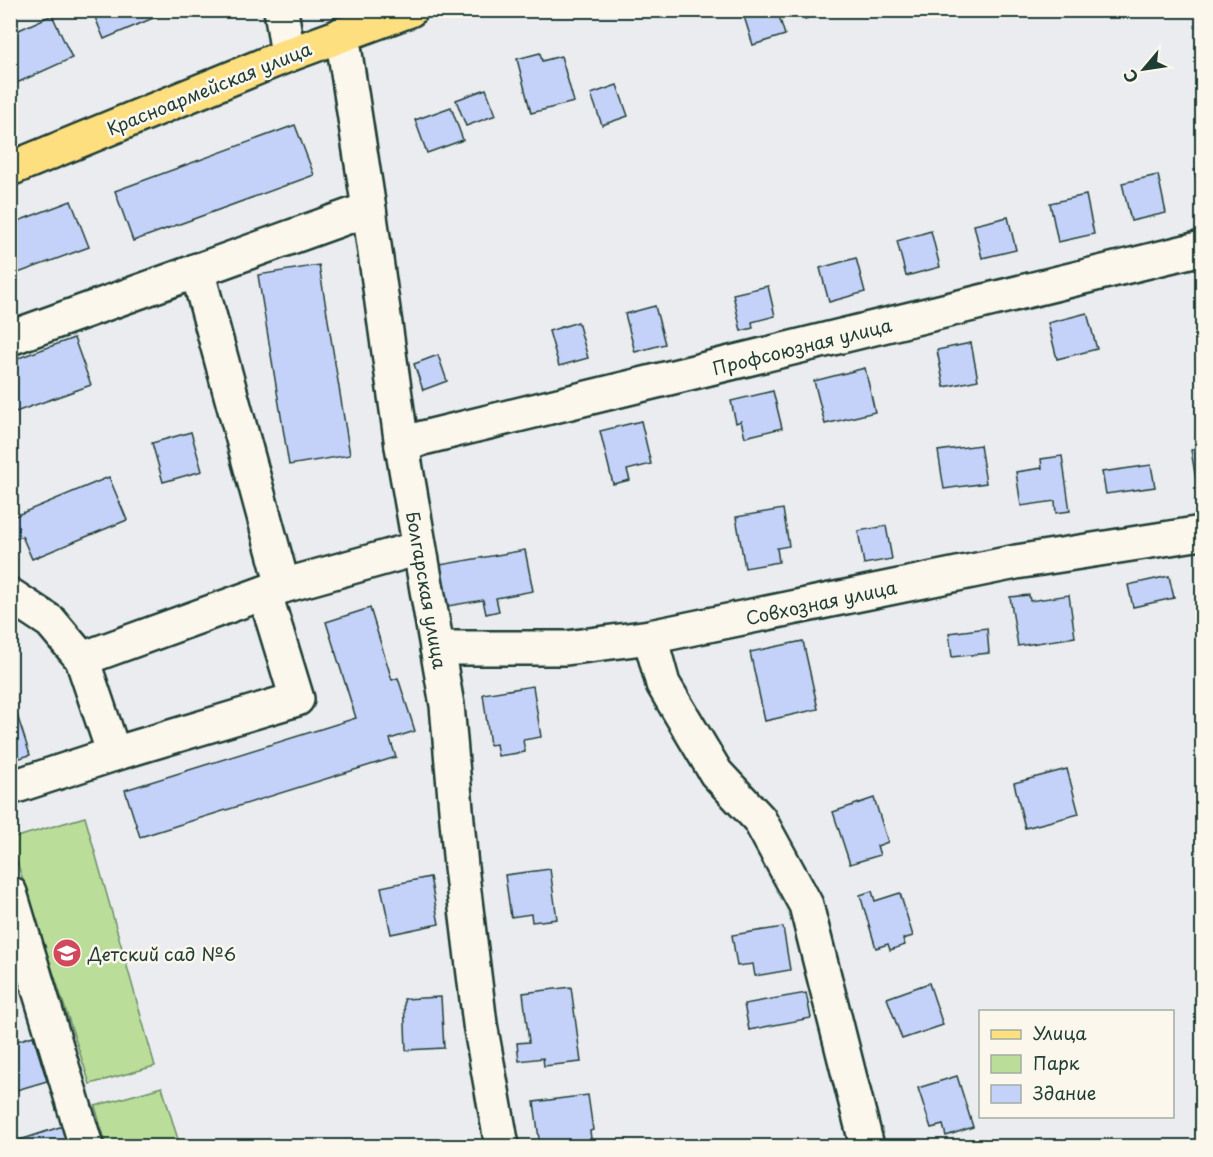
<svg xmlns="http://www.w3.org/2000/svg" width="1213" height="1157" font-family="'Playpen Sans',sans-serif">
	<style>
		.green { fill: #bade99; stroke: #6c8e66; stroke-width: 1.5 }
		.building { fill: #c4d2f9; stroke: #1f3d34; stroke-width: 1.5 }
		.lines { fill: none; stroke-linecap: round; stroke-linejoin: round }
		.minor-casing { stroke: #1f3d34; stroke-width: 38 }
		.major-casing { stroke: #1f3d34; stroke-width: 38 }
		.minor { stroke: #fbf7ec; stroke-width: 33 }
		.major { stroke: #fedf80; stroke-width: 33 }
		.labels { text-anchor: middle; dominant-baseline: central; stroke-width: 5; stroke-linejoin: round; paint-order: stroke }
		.street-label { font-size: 18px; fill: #1f3d34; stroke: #fbf7ec }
		.poi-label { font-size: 18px; fill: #1f3d34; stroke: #fbf7ec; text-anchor: start }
	</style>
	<rect width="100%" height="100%" fill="#eaecf0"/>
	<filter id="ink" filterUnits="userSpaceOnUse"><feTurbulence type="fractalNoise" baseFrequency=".0167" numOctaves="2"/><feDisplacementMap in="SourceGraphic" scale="12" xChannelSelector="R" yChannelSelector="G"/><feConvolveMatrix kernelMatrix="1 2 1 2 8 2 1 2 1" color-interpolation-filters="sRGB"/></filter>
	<g filter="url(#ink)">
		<g class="green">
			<path d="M 85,817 L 155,1066 L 90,1084 L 11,844 L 10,839 Z"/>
			<path d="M 162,1087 L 180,1146 L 106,1146 L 95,1106 Z"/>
		</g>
		<g class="building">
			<path d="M 92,10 L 172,10 L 104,39 Z"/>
			<path d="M 742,10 L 777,10 L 785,35 L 753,45 Z"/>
			<path d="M 802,10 L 831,10 L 805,19 Z"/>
			<path d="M 52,15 L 72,58 L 10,86 L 10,34 Z"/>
			<path d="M 540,53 L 542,61 L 561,56 L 574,102 L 531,113 L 517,59 Z"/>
			<path d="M 617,85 L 628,116 L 602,125 L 591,94 Z"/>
			<path d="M 486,89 L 496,115 L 466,126 L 456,100 Z"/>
			<path d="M 451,107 L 463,140 L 427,153 L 415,120 Z"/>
			<path d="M 295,125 L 314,175 L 133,241 L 115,191 Z"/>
			<path d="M 1202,168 L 1202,204 L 1194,170 Z"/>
			<path d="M 1158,175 L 1166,213 L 1131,221 L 1122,183 Z"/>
			<path d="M 1086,195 L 1094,234 L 1058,242 L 1050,203 Z"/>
			<path d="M 71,201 L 89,247 L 10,276 L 10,224 Z"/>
			<path d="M 1008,217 L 1016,250 L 982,258 L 974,225 Z"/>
			<path d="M 931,231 L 940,267 L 906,276 L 897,241 Z"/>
			<path d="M 856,258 L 865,292 L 829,302 L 820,268 Z"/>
			<path d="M 319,265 L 350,455 L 289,465 L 258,275 Z"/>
			<path d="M 1202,285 L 1202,312 L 1196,286 Z"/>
			<path d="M 768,286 L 775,316 L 752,322 L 753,328 L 741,331 L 733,294 Z"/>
			<path d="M 655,306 L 665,344 L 635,352 L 625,314 Z"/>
			<path d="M 1087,313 L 1097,349 L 1057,359 L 1048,323 Z"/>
			<path d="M 578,322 L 588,358 L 559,366 L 549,331 Z"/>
			<path d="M 74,338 L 91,385 L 10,414 L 10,361 Z"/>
			<path d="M 971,343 L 978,380 L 944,387 L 937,350 Z"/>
			<path d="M 438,355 L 447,381 L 423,390 L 414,364 Z"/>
			<path d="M 865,368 L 875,412 L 825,424 L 814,381 Z"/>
			<path d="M 773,391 L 782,428 L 745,437 L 741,421 L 736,423 L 731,401 Z"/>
			<path d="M 641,421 L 651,464 L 627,470 L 630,480 L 613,484 L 600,431 Z"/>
			<path d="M 191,432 L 202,471 L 163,482 L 152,443 Z"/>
			<path d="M 980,445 L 986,483 L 944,489 L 938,451 Z"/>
			<path d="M 1202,448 L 1202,479 L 1196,480 L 1191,450 Z"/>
			<path d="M 1062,456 L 1070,511 L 1056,513 L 1055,501 L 1021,506 L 1016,472 L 1042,468 L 1041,459 Z"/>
			<path d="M 1151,465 L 1155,487 L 1106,494 L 1102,472 Z"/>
			<path d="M 109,477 L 127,520 L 32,559 L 22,536 L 10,541 L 10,518 Z"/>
			<path d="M 783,509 L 789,546 L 777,548 L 779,562 L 745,568 L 736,517 Z"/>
			<path d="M 886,526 L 892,559 L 864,564 L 858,531 Z"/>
			<path d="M 525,550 L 533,591 L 496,598 L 499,611 L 486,614 L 483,600 L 442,607 L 434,566 Z"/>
			<path d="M 1169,576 L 1174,598 L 1133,607 L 1128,585 Z"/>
			<path d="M 1029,595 L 1030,601 L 1069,595 L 1075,637 L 1018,646 L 1010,597 Z"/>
			<path d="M 370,608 L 392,680 L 398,678 L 415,731 L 390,739 L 396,757 L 140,837 L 125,790 L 356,718 L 326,622 Z"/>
			<path d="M 987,628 L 989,653 L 952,657 L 949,633 Z"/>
			<path d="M 803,641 L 818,709 L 765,721 L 750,652 Z"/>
			<path d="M 533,686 L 541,737 L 523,740 L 525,752 L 498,756 L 496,744 L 490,745 L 483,694 Z"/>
			<path d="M 10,693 L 30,755 L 10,761 Z"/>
			<path d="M 1067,769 L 1079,814 L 1025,828 L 1014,783 Z"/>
			<path d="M 874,798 L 888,842 L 877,846 L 880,855 L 850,864 L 833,812 Z"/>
			<path d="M 550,869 L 557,919 L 532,922 L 531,914 L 511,917 L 505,875 Z"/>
			<path d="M 430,877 L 439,924 L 391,934 L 381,887 Z"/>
			<path d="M 872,891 L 875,901 L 900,893 L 913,936 L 903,939 L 905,945 L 890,950 L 888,944 L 876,948 L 860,895 Z"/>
			<path d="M 783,927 L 790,970 L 755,976 L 753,964 L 737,966 L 732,935 Z"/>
			<path d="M 929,983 L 943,1025 L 902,1039 L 887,998 Z"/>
			<path d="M 571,987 L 581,1062 L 544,1066 L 543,1058 L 519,1061 L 517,1043 L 529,1042 L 523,993 Z"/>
			<path d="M 806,993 L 811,1018 L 749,1030 L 744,1004 Z"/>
			<path d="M 441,997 L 444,1048 L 406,1050 L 404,999 Z"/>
			<path d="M 10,1021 L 17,1041 L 33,1036 L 47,1081 L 10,1092 Z"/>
			<path d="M 957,1076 L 973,1127 L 946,1136 L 943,1125 L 931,1128 L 918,1088 Z"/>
			<path d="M 588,1095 L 593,1130 L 590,1131 L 592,1146 L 540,1146 L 534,1102 Z"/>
			<path d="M 10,1119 L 17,1141 L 63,1126 L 70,1146 L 10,1146 Z"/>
		</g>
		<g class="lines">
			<g class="minor-casing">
				<g id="minor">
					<path d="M 281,10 L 288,55"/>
					<path d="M 342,34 L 369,209 L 402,446 L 447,705 L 461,867 L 480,1024 L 502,1146"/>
					<path d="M 197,270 L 283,586"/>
					<path d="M 10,338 L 369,209"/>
					<path d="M 402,446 L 423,438 L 1202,248"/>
					<path d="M 10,595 L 51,622 L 82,659"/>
					<path d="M 650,637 L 663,684 L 716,773 L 759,819 L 806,905 L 867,1146"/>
					<path d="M 437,648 L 566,648 L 650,637 L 1016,562 L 1202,533"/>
					<path d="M 114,754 L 82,659 L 283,586 L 419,548"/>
					<path d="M 10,788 L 114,754 L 297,699 L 265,594"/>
					<path d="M 10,893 L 86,1146"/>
				</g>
			</g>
			<g class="major-casing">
				<path id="major" d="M 10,169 L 288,55 L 410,10"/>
			</g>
			<use href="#minor" class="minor"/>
			<use href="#major" class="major"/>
		</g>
	</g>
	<defs>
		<g id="school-disc" transform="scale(1.5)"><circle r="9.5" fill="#d1495b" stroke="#fbf7ec"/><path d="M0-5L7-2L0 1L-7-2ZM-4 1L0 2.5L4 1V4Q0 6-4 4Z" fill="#fff"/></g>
	</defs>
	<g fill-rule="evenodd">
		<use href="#school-disc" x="67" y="953"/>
	</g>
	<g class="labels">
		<g class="street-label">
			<text transform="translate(209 88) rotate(-22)">Красноармейская улица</text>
			<text transform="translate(802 346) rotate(-14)">Профсоюзная улица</text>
			<text transform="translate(427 590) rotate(80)">Болгарская улица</text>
			<text transform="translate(821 602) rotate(-12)">Совхозная улица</text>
		</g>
		<g class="poi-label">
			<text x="88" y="953">Детский сад №6</text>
		</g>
	</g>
	<rect width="1213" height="1157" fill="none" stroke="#fbf7ec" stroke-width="36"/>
	<rect x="18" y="18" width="1177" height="1121" fill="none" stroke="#1f3d34" stroke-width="2" filter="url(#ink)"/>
	<rect x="979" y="1010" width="195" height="108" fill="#fbf7ec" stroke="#a3ada2" stroke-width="1.5"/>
	<rect x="991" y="1030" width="30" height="9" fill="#fedf80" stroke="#a3ada2" stroke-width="1.5"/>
	<text x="1033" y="1040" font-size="18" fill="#1f3d34">Улица</text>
	<rect x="991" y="1055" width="30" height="18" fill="#bade99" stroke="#a3ada2" stroke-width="1.5"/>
	<text x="1033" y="1070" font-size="18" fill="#1f3d34">Парк</text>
	<rect x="991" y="1085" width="30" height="18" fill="#c4d2f9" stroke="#a3ada2" stroke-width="1.5"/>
	<text x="1033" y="1100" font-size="18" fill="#1f3d34">Здание</text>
	<g transform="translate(1144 69) rotate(241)" stroke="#fbf7ec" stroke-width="4.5" paint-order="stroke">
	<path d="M0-4.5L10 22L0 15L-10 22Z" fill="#1f3d34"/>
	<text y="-9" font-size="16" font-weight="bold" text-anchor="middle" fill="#1f3d34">С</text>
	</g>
</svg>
